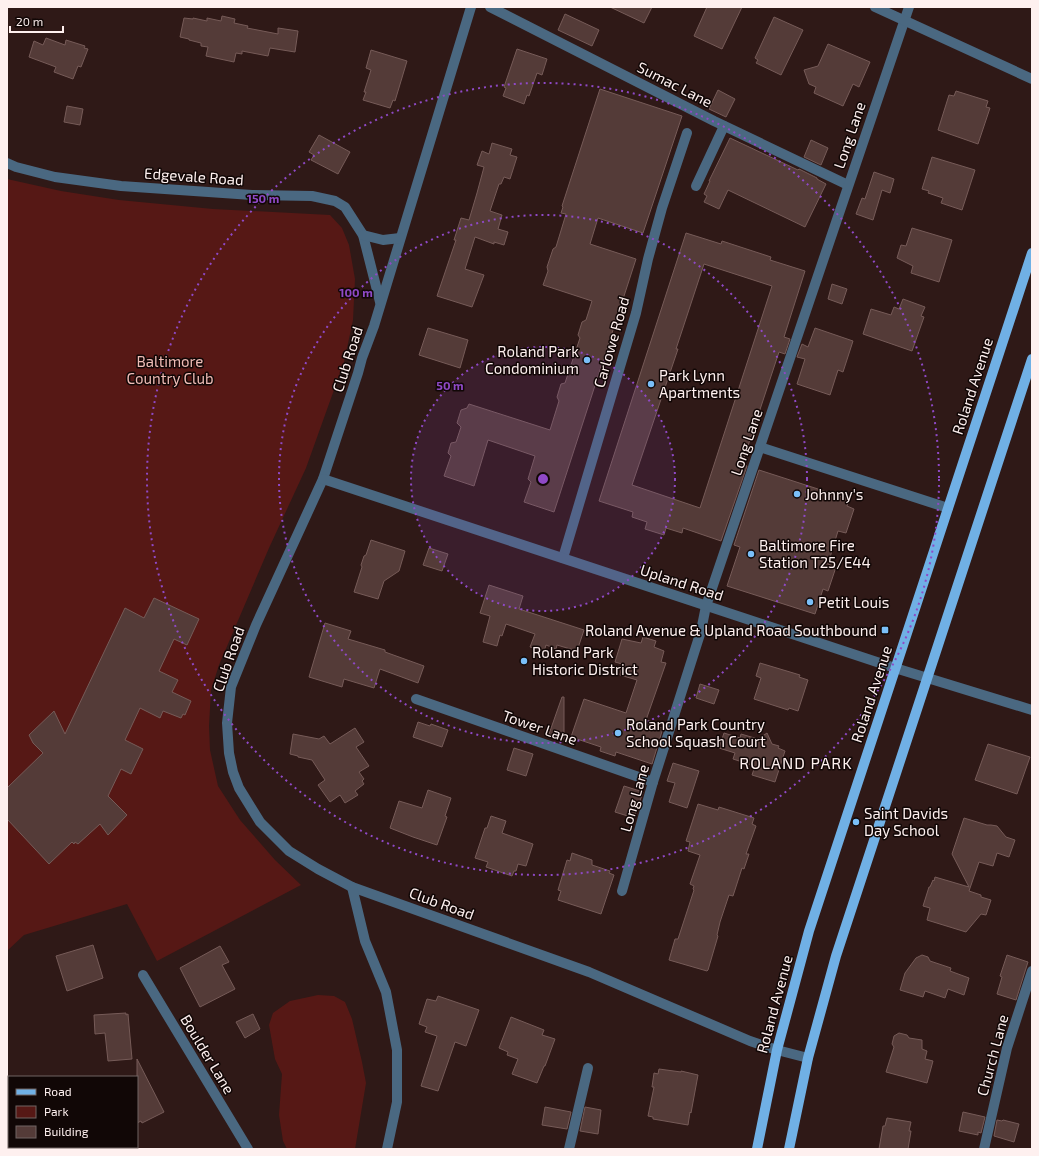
<svg xmlns="http://www.w3.org/2000/svg" width="1039" height="1156" font-family="'Exo 2',sans-serif">
	<style>
		.green { fill: #561815 }
		.building { fill: #543b38; stroke: #765b58; fill-rule: evenodd }
		.lines { fill: none; stroke-linecap: round; stroke-linejoin: round }
		.lane { stroke: #4a6881; stroke-width: 10 }
		.street { stroke: #4a6881; stroke-width: 10 }
		.primary { stroke: #70b0e5; stroke-width: 10 }
		.ring { fill: none; stroke: #8f49c6; stroke-width: 2; stroke-dasharray: 2 4 }
		.poi-dot { fill: #7abff8; stroke: #110706; stroke-width: 1.5 }
		.labels { text-anchor: middle; dominant-baseline: central; stroke-width: 3; stroke-linejoin: round; paint-order: stroke }
		.street-label { font-size: 15px; fill: #fef0ef; stroke: #110706 }
		.poi-label { font-size: 15px; fill: #fef0ef; stroke: #110706; text-anchor: start }
		.park-label { font-size: 15px; fill: #efbcb6; stroke: #110706 }
		.neighbourhood-label { font-size: 16px; letter-spacing: 1px; fill: #fef0ef; stroke: #110706 }
		.centre { fill: #8f49c6; stroke: #110706; stroke-width: 2 }
		.ring-label { font-size: 12px; text-anchor: middle; font-weight: bold; fill: #8f49c6; stroke: #110706; stroke-width: 3; stroke-linejoin: round; paint-order: stroke }
	</style>
	<rect width="100%" height="100%" fill="#2f1917"/>
	<g class="green">
		<path d="M 7,179 L 61,191 L 119,200 L 213,209 L 330,215 L 342,228 L 349,245 L 355,279 L 353,320 L 344,362 L 306,468 L 269,548 L 219,665 L 211,690 L 209,726 L 210,750 L 218,786 L 240,820 L 275,860 L 301,885 L 157,961 L 127,904 L 24,935 L 7,951 Z"/>
		<path d="M 318,995 L 334,996 L 345,1002 L 352,1019 L 362,1062 L 366,1083 L 355,1149 L 287,1149 L 283,1141 L 279,1115 L 282,1074 L 275,1059 L 269,1025 L 273,1013 L 290,1001 Z"/>
	</g>
	<g class="building">
		<path d="M 610,7 L 652,7 L 644,23 Z"/>
		<path d="M 707,7 L 742,7 L 722,49 L 694,36 Z"/>
		<path d="M 565,14 L 599,30 L 592,46 L 558,30 Z"/>
		<path d="M 222,16 L 235,19 L 234,23 L 248,26 L 247,28 L 278,34 L 278,28 L 298,31 L 295,52 L 270,48 L 268,56 L 242,51 L 242,54 L 236,53 L 234,62 L 206,56 L 208,47 L 201,46 L 201,43 L 189,40 L 189,39 L 180,37 L 184,18 L 193,19 L 193,18 L 207,21 L 207,18 L 221,21 Z"/>
		<path d="M 774,17 L 803,30 L 781,75 L 756,63 L 758,60 L 755,58 Z"/>
		<path d="M 46,38 L 65,45 L 66,40 L 85,46 L 84,48 L 88,49 L 81,67 L 78,66 L 73,79 L 54,72 L 56,67 L 29,57 L 34,41 L 43,45 Z"/>
		<path d="M 828,44 L 870,62 L 859,87 L 853,84 L 843,106 L 814,93 L 816,87 L 809,84 L 804,70 L 818,66 Z"/>
		<path d="M 517,49 L 547,59 L 542,75 L 537,73 L 529,96 L 527,95 L 524,104 L 503,96 L 506,88 L 504,87 Z"/>
		<path d="M 371,50 L 407,61 L 395,101 L 393,100 L 390,108 L 363,100 L 366,92 L 364,92 L 371,70 L 366,68 Z"/>
		<path d="M 600,89 L 682,116 L 643,233 L 598,218 L 590,244 L 636,259 L 554,512 L 524,502 L 531,482 L 528,479 L 535,456 L 488,440 L 474,486 L 444,476 L 451,456 L 448,453 L 451,443 L 456,442 L 461,427 L 457,423 L 461,410 L 467,408 L 469,404 L 550,430 L 559,401 L 557,397 L 561,384 L 565,383 L 580,338 L 578,335 L 582,322 L 586,320 L 592,301 L 543,285 L 548,271 L 547,267 L 553,249 L 556,247 L 566,214 L 561,213 L 563,207 L 562,206 Z"/>
		<path d="M 718,90 L 735,99 L 726,117 L 709,109 Z"/>
		<path d="M 956,91 L 988,101 L 986,107 L 990,108 L 978,144 L 938,130 L 949,95 L 954,96 Z"/>
		<path d="M 67,106 L 83,109 L 80,125 L 64,122 Z"/>
		<path d="M 319,135 L 350,152 L 338,174 L 311,160 L 314,155 L 309,152 Z"/>
		<path d="M 730,138 L 798,170 L 799,169 L 817,178 L 817,179 L 826,184 L 805,227 L 728,190 L 719,209 L 704,202 L 707,196 L 704,194 L 710,181 L 709,181 Z"/>
		<path d="M 811,140 L 828,148 L 821,165 L 804,157 Z"/>
		<path d="M 492,143 L 512,149 L 510,155 L 517,157 L 510,179 L 504,177 L 501,184 L 499,184 L 490,211 L 502,215 L 498,229 L 508,232 L 504,245 L 494,242 L 494,244 L 475,237 L 465,269 L 484,275 L 472,307 L 437,296 L 456,240 L 454,240 L 461,218 L 469,220 L 477,193 L 484,167 L 477,165 L 482,151 L 489,154 Z"/>
		<path d="M 932,157 L 975,170 L 962,210 L 941,203 L 943,198 L 928,193 L 929,191 L 922,189 Z"/>
		<path d="M 874,172 L 894,179 L 890,193 L 882,190 L 873,220 L 856,214 L 862,198 L 865,199 Z"/>
		<path d="M 912,228 L 952,240 L 939,282 L 911,273 L 913,266 L 897,258 L 901,245 L 906,246 Z"/>
		<path d="M 686,233 L 721,244 L 722,241 L 771,257 L 770,260 L 805,271 L 784,337 L 790,339 L 785,354 L 779,352 L 742,464 L 747,466 L 721,541 L 683,528 L 682,533 L 666,528 L 664,535 L 645,529 L 647,522 L 632,517 L 633,512 L 599,501 ZM 704,264 L 772,286 L 700,508 L 632,485 L 678,349 L 676,349 Z"/>
		<path d="M 832,284 L 847,289 L 842,304 L 828,299 Z"/>
		<path d="M 903,299 L 925,307 L 921,316 L 924,317 L 912,351 L 863,334 L 871,309 L 891,315 L 894,307 L 899,309 Z"/>
		<path d="M 428,328 L 468,340 L 460,368 L 419,355 Z"/>
		<path d="M 815,328 L 853,341 L 843,372 L 838,370 L 830,395 L 797,384 L 805,359 L 797,357 L 802,344 L 808,347 Z"/>
		<path d="M 759,470 L 849,499 L 847,506 L 854,509 L 846,533 L 838,531 L 828,564 L 836,567 L 828,591 L 823,589 L 815,614 L 727,586 L 740,547 L 734,545 Z"/>
		<path d="M 371,540 L 405,551 L 399,571 L 384,581 L 378,599 L 354,592 L 362,567 L 361,565 L 364,556 L 366,555 Z"/>
		<path d="M 429,548 L 448,554 L 442,571 L 423,565 Z"/>
		<path d="M 489,585 L 523,596 L 519,609 L 584,630 L 577,651 L 557,645 L 556,649 L 546,645 L 544,652 L 530,647 L 535,634 L 506,624 L 502,636 L 500,635 L 497,646 L 483,642 L 490,616 L 480,613 Z"/>
		<path d="M 154,598 L 199,619 L 187,645 L 174,639 L 159,671 L 178,680 L 172,692 L 191,701 L 185,715 L 183,714 L 181,718 L 163,711 L 160,718 L 140,708 L 125,740 L 143,749 L 131,774 L 121,769 L 108,796 L 127,815 L 108,835 L 100,824 L 78,844 L 75,842 L 74,844 L 72,842 L 49,864 L 7,819 L 7,788 L 43,753 L 33,743 L 29,735 L 54,711 L 65,734 L 125,608 L 144,618 Z"/>
		<path d="M 325,623 L 351,631 L 348,639 L 385,650 L 385,652 L 424,666 L 418,683 L 380,669 L 374,688 L 344,679 L 342,687 L 309,677 Z"/>
		<path d="M 643,637 L 656,641 L 654,647 L 664,651 L 661,662 L 666,663 L 646,720 L 659,724 L 658,727 L 663,728 L 652,764 L 616,752 L 615,756 L 600,751 L 601,747 L 571,737 L 584,699 L 626,713 L 637,680 L 620,675 L 622,664 L 615,662 L 622,639 L 641,643 Z"/>
		<path d="M 760,663 L 800,675 L 799,677 L 808,680 L 798,711 L 789,708 L 788,710 L 754,699 L 761,678 L 756,676 Z"/>
		<path d="M 700,684 L 719,690 L 714,704 L 696,698 Z"/>
		<path d="M 562,697 L 564,697 L 564,739 L 549,734 Z"/>
		<path d="M 418,722 L 430,726 L 431,724 L 448,730 L 442,747 L 413,737 Z"/>
		<path d="M 355,728 L 364,742 L 356,747 L 369,766 L 359,772 L 364,779 L 362,781 L 364,784 L 355,791 L 358,795 L 345,803 L 340,795 L 330,802 L 318,785 L 325,780 L 312,760 L 298,757 L 298,756 L 290,754 L 293,734 L 319,739 L 324,736 L 330,744 Z"/>
		<path d="M 724,733 L 740,738 L 741,734 L 758,739 L 767,733 L 772,744 L 779,746 L 778,748 L 785,751 L 775,782 L 752,775 L 755,766 L 733,759 L 735,753 L 719,748 Z"/>
		<path d="M 988,744 L 1030,757 L 1017,794 L 975,780 Z"/>
		<path d="M 514,748 L 533,754 L 526,776 L 507,770 Z"/>
		<path d="M 673,763 L 699,771 L 687,808 L 669,802 L 675,783 L 667,781 Z"/>
		<path d="M 624,786 L 643,792 L 634,818 L 615,812 Z"/>
		<path d="M 428,790 L 451,798 L 445,816 L 447,817 L 437,845 L 413,837 L 390,828 L 399,801 L 422,808 Z"/>
		<path d="M 698,804 L 718,810 L 719,807 L 754,818 L 752,824 L 756,826 L 746,854 L 749,854 L 744,869 L 742,868 L 733,896 L 729,895 L 720,922 L 717,935 L 718,936 L 708,970 L 707,971 L 669,960 L 675,939 L 678,939 L 694,890 L 693,889 L 694,886 L 690,884 L 700,855 L 688,851 L 690,842 L 686,841 Z"/>
		<path d="M 491,816 L 506,821 L 502,833 L 533,844 L 526,866 L 518,864 L 516,871 L 514,871 L 512,876 L 486,867 L 488,862 L 475,858 L 485,828 L 487,828 Z"/>
		<path d="M 964,818 L 987,825 L 991,825 L 997,826 L 1006,837 L 1015,840 L 1009,857 L 997,853 L 993,866 L 979,862 L 969,891 L 981,895 L 981,897 L 991,900 L 986,915 L 981,914 L 966,932 L 927,920 L 930,908 L 923,906 L 929,887 L 930,887 L 933,880 L 934,881 L 935,877 L 969,887 L 952,854 Z"/>
		<path d="M 572,853 L 592,860 L 592,865 L 610,871 L 609,873 L 614,875 L 601,914 L 558,900 L 561,891 L 558,890 L 567,860 L 570,861 Z"/>
		<path d="M 93,945 L 103,978 L 67,991 L 56,956 Z"/>
		<path d="M 220,946 L 229,962 L 222,965 L 235,989 L 200,1007 L 180,968 Z"/>
		<path d="M 922,955 L 928,957 L 930,961 L 951,968 L 950,971 L 969,978 L 964,995 L 948,989 L 945,998 L 925,991 L 923,997 L 900,990 L 905,973 L 916,958 Z"/>
		<path d="M 1007,955 L 1028,962 L 1016,1000 L 997,994 L 1002,977 L 1000,976 Z"/>
		<path d="M 438,996 L 479,1010 L 466,1046 L 455,1042 L 438,1091 L 421,1086 L 437,1036 L 425,1032 L 427,1027 L 419,1024 L 427,999 L 436,1001 Z"/>
		<path d="M 126,1013 L 126,1015 L 128,1014 L 132,1059 L 108,1061 L 105,1033 L 95,1034 L 94,1015 Z"/>
		<path d="M 253,1014 L 260,1029 L 245,1038 L 236,1022 Z"/>
		<path d="M 511,1017 L 544,1030 L 542,1035 L 555,1039 L 545,1066 L 544,1066 L 537,1083 L 512,1074 L 518,1059 L 507,1055 L 508,1052 L 499,1048 Z"/>
		<path d="M 899,1033 L 907,1035 L 909,1038 L 922,1040 L 922,1049 L 927,1051 L 925,1059 L 933,1061 L 927,1083 L 886,1072 L 894,1047 L 892,1044 L 894,1036 Z"/>
		<path d="M 137,1059 L 164,1112 L 142,1123 L 141,1121 L 137,1123 Z"/>
		<path d="M 659,1069 L 681,1072 L 681,1071 L 698,1075 L 691,1113 L 690,1112 L 688,1125 L 653,1119 L 653,1117 L 648,1116 L 654,1087 L 652,1087 L 654,1073 L 658,1074 Z"/>
		<path d="M 545,1107 L 571,1112 L 567,1129 L 542,1125 Z"/>
		<path d="M 585,1107 L 601,1110 L 598,1134 L 580,1131 Z"/>
		<path d="M 963,1112 L 985,1117 L 981,1133 L 978,1132 L 978,1135 L 959,1131 Z"/>
		<path d="M 887,1118 L 911,1122 L 909,1131 L 911,1131 L 908,1149 L 879,1149 L 883,1126 L 885,1126 Z"/>
		<path d="M 997,1120 L 1002,1121 L 1003,1120 L 1019,1124 L 1014,1142 L 994,1136 Z"/>
	</g>
	<g class="lines">
		<g class="lane">
			<path d="M 490,7 L 714,121 L 848,185"/>
			<path d="M 696,186 L 724,126"/>
			<path d="M 760,447 L 948,508"/>
			<path d="M 563,558 L 636,313 L 648,259 L 662,208 L 687,133"/>
			<path d="M 416,699 L 653,782"/>
			<path d="M 622,891 L 653,782 L 701,631 L 706,606 L 909,7"/>
			<path d="M 143,975 L 248,1149"/>
			<path d="M 569,1149 L 588,1068"/>
			<path d="M 984,1149 L 1007,1048 L 1032,971"/>
		</g>
		<g class="street">
			<path d="M 471,7 L 374,326 L 362,358 L 358,373 L 323,479 L 256,625 L 231,687 L 227,723 L 229,753 L 233,772 L 239,788 L 260,822 L 289,851 L 318,869 L 352,887 L 589,972 L 750,1041 L 777,1050 L 808,1058"/>
			<path d="M 875,7 L 1032,79"/>
			<path d="M 7,163 L 16,167 L 55,177 L 121,186 L 252,195 L 312,196 L 335,201 L 345,207 L 363,235 L 380,302"/>
			<path d="M 363,235 L 383,240 L 400,238"/>
			<path d="M 323,479 L 895,668 L 1032,710"/>
			<path d="M 352,887 L 365,941 L 386,992 L 397,1050 L 397,1102 L 387,1149"/>
		</g>
		<g class="primary">
			<path d="M 757,1149 L 777,1050 L 809,931 L 1032,253"/>
			<path d="M 789,1149 L 808,1058 L 836,956 L 1032,359"/>
		</g>
	</g>
	<circle cx="543" cy="479" r="132" fill="#8f49c6" fill-opacity=".12"/>
	<g class="ring">
		<circle cx="543" cy="479" r="132"/>
		<circle cx="543" cy="479" r="264"/>
		<circle cx="543" cy="479" r="396"/>
	</g>
	<g class="poi-dot">
		<circle cx="587" cy="360" r="4"/>
		<circle cx="651" cy="384" r="4"/>
		<circle cx="797" cy="494" r="4"/>
		<circle cx="751" cy="554" r="4"/>
		<circle cx="810" cy="602" r="4"/>
		<rect x="881" y="626" width="8" height="8" rx="2"/>
		<circle cx="524" cy="661" r="4"/>
		<circle cx="618" cy="733" r="4"/>
		<circle cx="856" cy="822" r="4"/>
	</g>
	<g class="labels">
		<g class="street-label">
			<text transform="translate(675 84) rotate(27)">Sumac Lane</text>
			<text transform="translate(849 135) rotate(-71)">Long Lane</text>
			<text transform="translate(194 176) rotate(4)">Edgevale Road</text>
			<text transform="translate(611 342) rotate(-74)">Carlowe Road</text>
			<text transform="translate(347 359) rotate(-72)">Club Road</text>
			<text transform="translate(972 386) rotate(-72)">Roland Avenue</text>
			<text transform="translate(746 442) rotate(-71)">Long Lane</text>
			<text transform="translate(682 582) rotate(18)">Upland Road</text>
			<text transform="translate(228 659) rotate(-71)">Club Road</text>
			<text transform="translate(871 694) rotate(-72)">Roland Avenue</text>
			<text transform="translate(540 727) rotate(19)">Tower Lane</text>
			<text transform="translate(634 798) rotate(-74)">Long Lane</text>
			<text transform="translate(442 903) rotate(20)">Club Road</text>
			<text transform="translate(774 1004) rotate(-75)">Roland Avenue</text>
			<text transform="translate(208 1054) rotate(59)">Boulder Lane</text>
			<text transform="translate(992 1055) rotate(-75)">Church Lane</text>
		</g>
		<g class="poi-label">
			<text x="579" y="351" text-anchor="end">Roland Park<tspan x="579" dy="17">Condominium</tspan></text>
			<text x="659" y="375">Park Lynn<tspan x="659" dy="17">Apartments</tspan></text>
			<text x="805" y="494">Johnny's</text>
			<text x="759" y="545">Baltimore Fire<tspan x="759" dy="17">Station T25/E44</tspan></text>
			<text x="818" y="602">Petit Louis</text>
			<text x="877" y="630" text-anchor="end">Roland Avenue &amp; Upland Road Southbound</text>
			<text x="532" y="652">Roland Park<tspan x="532" dy="17">Historic District</tspan></text>
			<text x="626" y="724">Roland Park Country<tspan x="626" dy="17">School Squash Court</tspan></text>
			<text x="864" y="813">Saint Davids<tspan x="864" dy="17">Day School</tspan></text>
		</g>
		<g class="park-label">
			<text x="170" y="361">Baltimore<tspan x="170" dy="17">Country Club</tspan></text>
		</g>
		<g class="neighbourhood-label">
			<text x="796" y="762">ROLAND PARK</text>
		</g>
	</g>
	<circle cx="543" cy="479" r="6" class="centre"/>
	<g class="ring-label">
		<text x="263" y="203">150 m</text>
		<text x="356" y="297">100 m</text>
		<text x="450" y="390">50 m</text>
	</g>
	<rect width="1039" height="1156" fill="none" stroke="#fef0ef" stroke-width="16"/>
	<rect x="8" y="1076" width="130" height="72" fill="#110706" stroke="#706463"/>
	<rect x="16" y="1089" width="20" height="6" fill="#70b0e5" stroke="#706463"/>
	<text x="44" y="1096" font-size="12" fill="#fef0ef">Road</text>
	<rect x="16" y="1106" width="20" height="12" fill="#561815" stroke="#706463"/>
	<text x="44" y="1116" font-size="12" fill="#fef0ef">Park</text>
	<rect x="16" y="1126" width="20" height="12" fill="#543b38" stroke="#706463"/>
	<text x="44" y="1136" font-size="12" fill="#fef0ef">Building</text>
	<path d="M10 26v6h53v-6" fill="none" stroke="#fef0ef" stroke-width="2"/>
	<text x="16" y="26" font-size="12" fill="#fef0ef" stroke="#110706" stroke-width="3" paint-order="stroke">20 m</text>
</svg>
